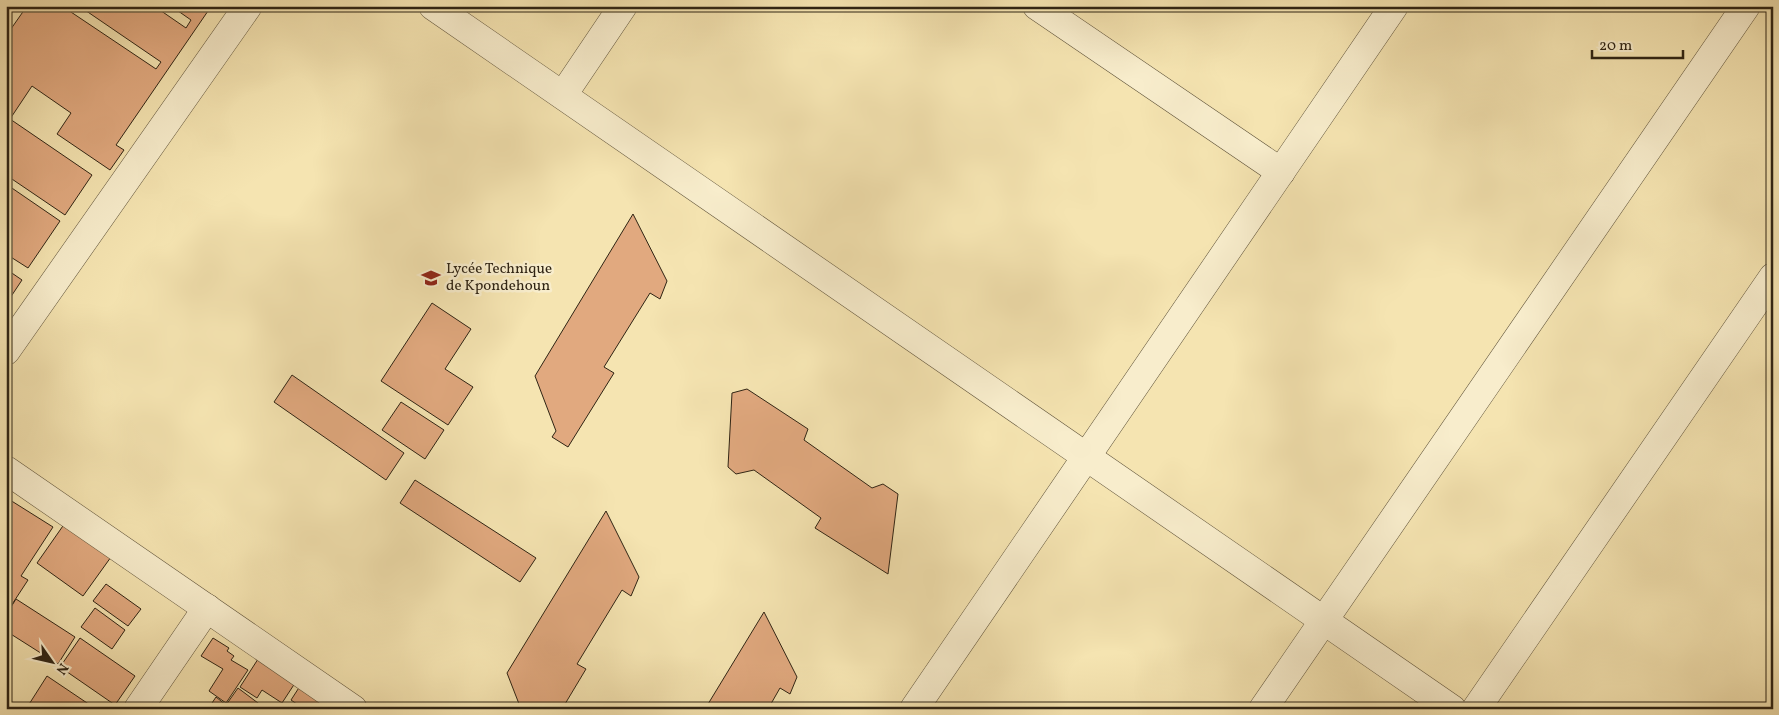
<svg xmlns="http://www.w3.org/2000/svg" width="1779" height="715" font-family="Vollkorn,serif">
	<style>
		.building { fill: #e1a97f; stroke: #2f2414 }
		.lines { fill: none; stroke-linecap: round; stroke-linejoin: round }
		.minor-casing { stroke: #60543b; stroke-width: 29 }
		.minor { stroke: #f8edcc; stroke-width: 28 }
		.labels { text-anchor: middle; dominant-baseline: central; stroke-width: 5; stroke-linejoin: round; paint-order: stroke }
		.poi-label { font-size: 15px; fill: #2f2414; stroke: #f8edcc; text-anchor: start }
	</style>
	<rect width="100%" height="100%" fill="#f5e4b1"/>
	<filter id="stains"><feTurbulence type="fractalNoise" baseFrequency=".004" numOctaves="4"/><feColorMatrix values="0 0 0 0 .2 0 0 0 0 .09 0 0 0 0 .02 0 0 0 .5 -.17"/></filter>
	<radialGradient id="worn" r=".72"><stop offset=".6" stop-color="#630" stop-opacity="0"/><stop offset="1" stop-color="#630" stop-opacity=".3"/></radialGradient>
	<g class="building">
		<path d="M 27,6 L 62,6 L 156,69 L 161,62 L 79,6 L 154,6 L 186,28 L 191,20 L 171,6 L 201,6 L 208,11 L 116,145 L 124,150 L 110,170 L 57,134 L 71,113 L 32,86 L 10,119 L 92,175 L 65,215 L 6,175 L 6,36 Z"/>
		<path d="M 6,184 L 60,221 L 28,268 L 6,254 Z"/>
		<path d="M 633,214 L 667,281 L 660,299 L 650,293 L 604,367 L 614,373 L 568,447 L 552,437 L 556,431 L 535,376 Z"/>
		<path d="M 6,269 L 22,280 L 6,304 Z"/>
		<path d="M 432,303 L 471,329 L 445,369 L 473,387 L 448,425 L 381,381 Z"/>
		<path d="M 292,375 L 404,453 L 386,480 L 274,402 Z"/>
		<path d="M 747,389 L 808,429 L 804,440 L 872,488 L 883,484 L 898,494 L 888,574 L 815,528 L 821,518 L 754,470 L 736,474 L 728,467 L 732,393 Z"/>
		<path d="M 401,402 L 444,430 L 425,459 L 382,430 Z"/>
		<path d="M 415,480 L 536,558 L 520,582 L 400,503 Z"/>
		<path d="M 10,500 L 53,527 L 21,576 L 28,580 L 7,612 L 6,506 Z"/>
		<path d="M 606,511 L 639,577 L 631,596 L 622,590 L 577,664 L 586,669 L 562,709 L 521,709 L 507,673 Z"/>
		<path d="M 65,523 L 111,557 L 83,596 L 37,563 Z"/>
		<path d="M 106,584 L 141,609 L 128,626 L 93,601 Z"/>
		<path d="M 16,599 L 75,637 L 58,664 L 6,631 L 6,615 Z"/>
		<path d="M 95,608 L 125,630 L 112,649 L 81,627 Z"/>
		<path d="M 764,612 L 797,677 L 790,694 L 780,688 L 768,709 L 705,709 Z"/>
		<path d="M 80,638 L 135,676 L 115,705 L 60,667 Z"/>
		<path d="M 213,638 L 229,648 L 227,651 L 234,656 L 231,660 L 248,670 L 226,703 L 209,691 L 223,669 L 201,656 Z"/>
		<path d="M 260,656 L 297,680 L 282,703 L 262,690 L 257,698 L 240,687 Z"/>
		<path d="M 47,676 L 96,709 L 26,709 Z"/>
		<path d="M 302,683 L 331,709 L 304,709 L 291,700 Z"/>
		<path d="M 238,688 L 266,709 L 208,709 L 216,697 L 226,705 Z"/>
	</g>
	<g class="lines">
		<g class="minor-casing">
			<g id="minor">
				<path d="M 433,6 L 1452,709"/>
				<path d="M 1037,6 L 1281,172"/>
				<path d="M 563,95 L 623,6"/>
				<path d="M 6,351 L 248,6"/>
				<path d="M 6,470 L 353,709"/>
				<path d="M 138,709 L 207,608"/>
				<path d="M 914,709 L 1394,6"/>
				<path d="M 1263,709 L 1746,6"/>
				<path d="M 1476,709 L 1773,277"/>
			</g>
		</g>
		<use href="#minor" class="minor"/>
	</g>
	<defs>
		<g id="school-bare" transform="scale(1.5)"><path d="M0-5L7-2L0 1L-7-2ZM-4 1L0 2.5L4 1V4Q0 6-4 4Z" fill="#8f2418" stroke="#f8edcc" stroke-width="2.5" paint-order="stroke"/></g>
	</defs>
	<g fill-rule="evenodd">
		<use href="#school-bare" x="431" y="278"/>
	</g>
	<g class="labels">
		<g class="poi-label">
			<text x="446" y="269">Lycée Technique<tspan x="446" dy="17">de Kpondehoun</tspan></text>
		</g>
	</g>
	<rect width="1779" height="715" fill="none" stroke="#f5e4b1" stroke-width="25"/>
	<rect x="8" y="8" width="1764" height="700" fill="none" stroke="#2f2414" stroke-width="2.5"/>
	<rect x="12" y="12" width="1754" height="690" fill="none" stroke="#2f2414"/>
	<g transform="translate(52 662) rotate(124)" stroke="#f8edcc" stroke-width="4" paint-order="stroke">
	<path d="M0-4L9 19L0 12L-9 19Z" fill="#2f2414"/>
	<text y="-8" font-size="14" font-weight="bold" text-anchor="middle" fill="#2f2414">N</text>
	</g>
	<path d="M1592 50v8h91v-8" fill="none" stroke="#2f2414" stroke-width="2.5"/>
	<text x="1599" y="50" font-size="15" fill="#2f2414" stroke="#f8edcc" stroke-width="4" paint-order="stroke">20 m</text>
	<rect width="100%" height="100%" filter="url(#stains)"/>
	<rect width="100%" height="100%" fill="url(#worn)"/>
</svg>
